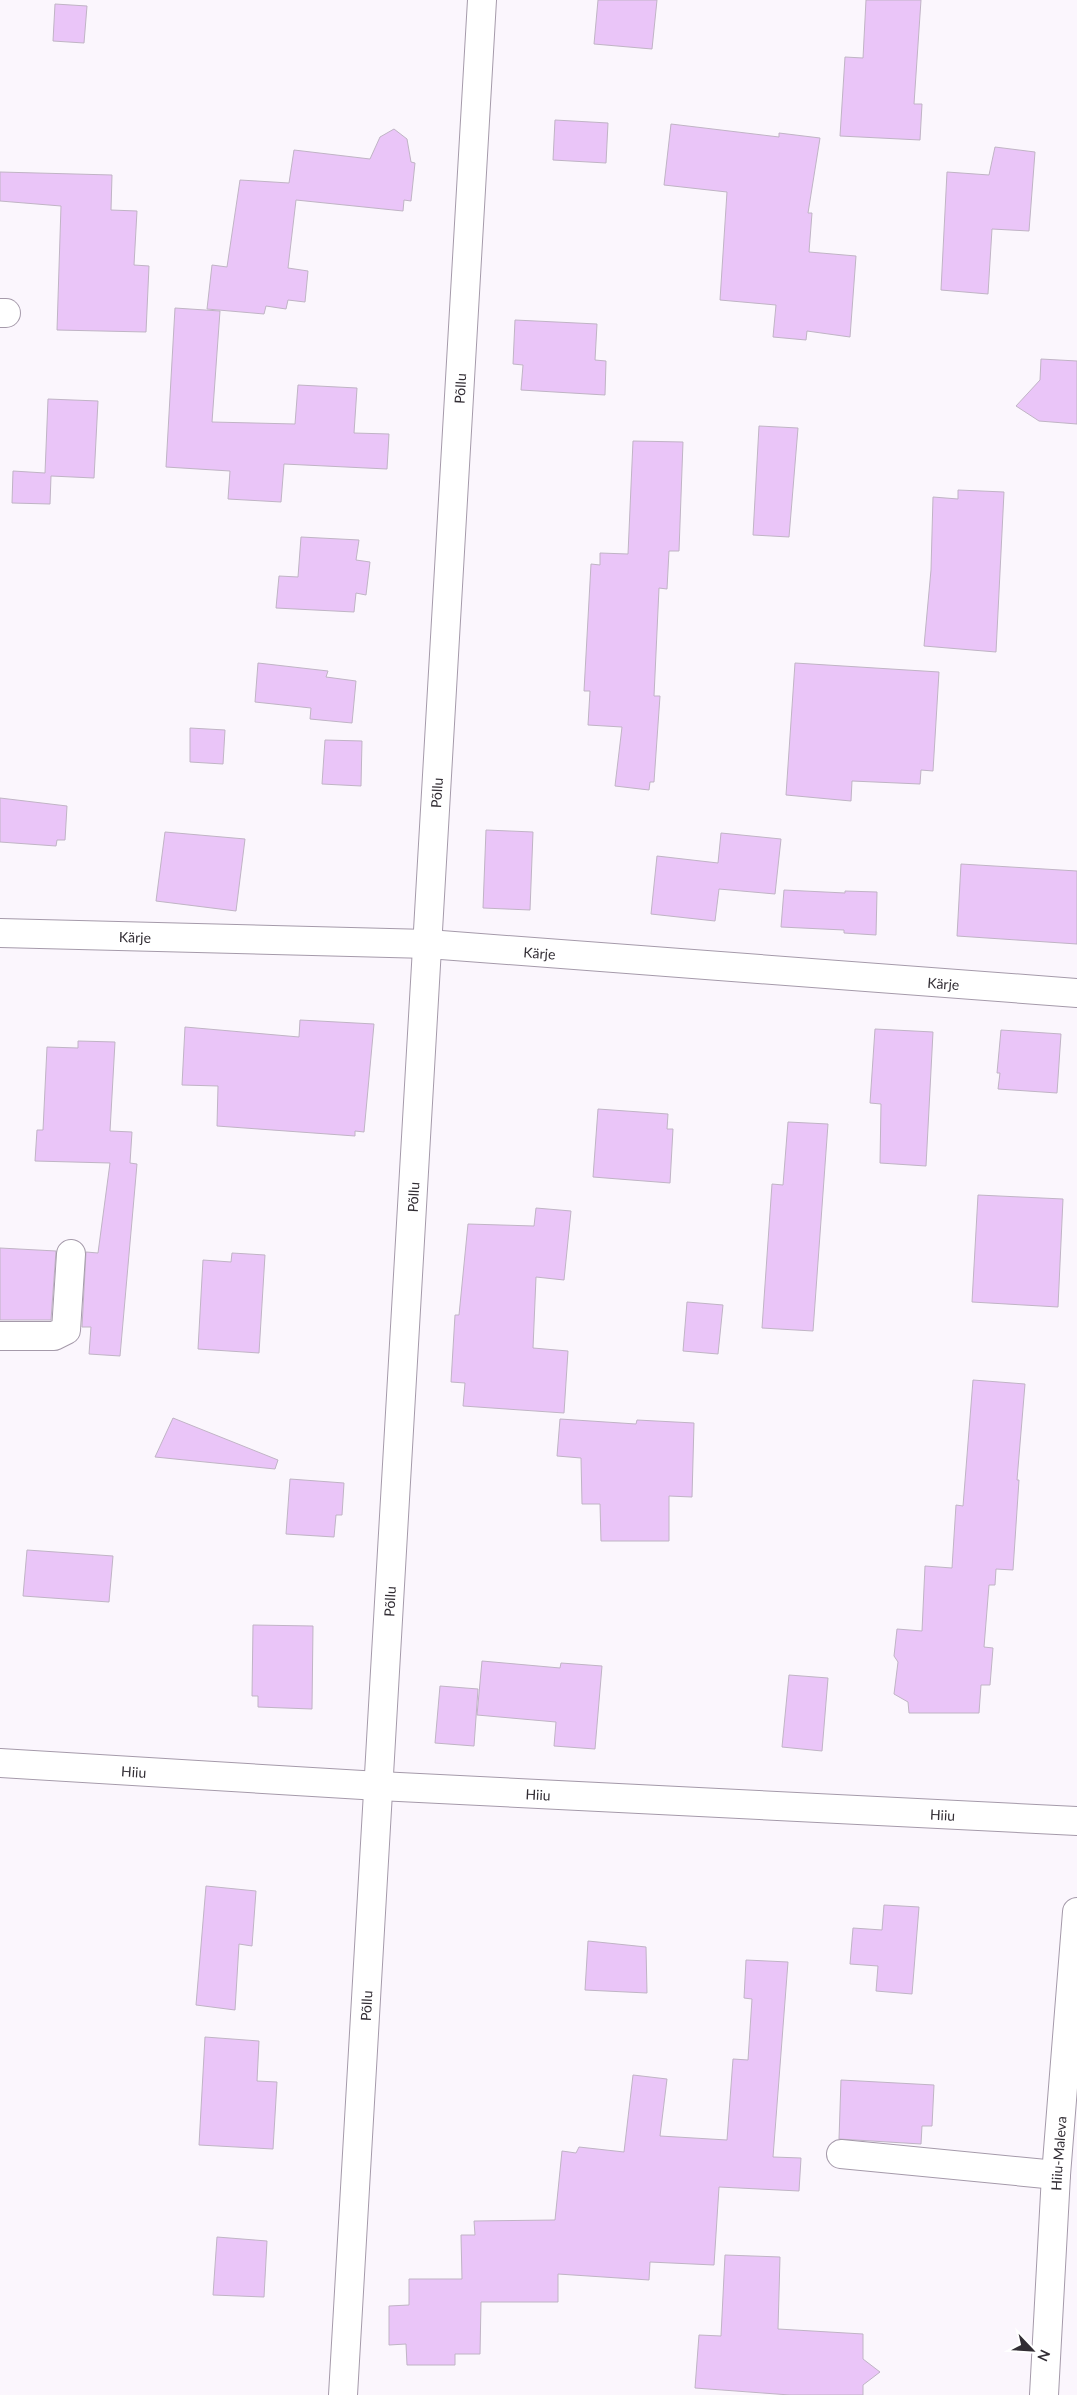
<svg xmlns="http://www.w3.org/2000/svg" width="1077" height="2395" font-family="Lato,sans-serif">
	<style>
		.building { fill: #eac5f8; stroke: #c0b4c5 }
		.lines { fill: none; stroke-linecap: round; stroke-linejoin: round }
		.minor-casing { stroke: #a59aaa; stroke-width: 30 }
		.minor { stroke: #fff; stroke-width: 28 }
		.labels { text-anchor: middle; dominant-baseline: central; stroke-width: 5; stroke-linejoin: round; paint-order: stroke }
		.street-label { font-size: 14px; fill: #322d34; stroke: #fff }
	</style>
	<rect width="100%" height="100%" fill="#fbf6fd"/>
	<g class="building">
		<path d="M 598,0 L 657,0 L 652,49 L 594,44 Z"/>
		<path d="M 866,0 L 921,0 L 914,104 L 922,104 L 920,140 L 840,136 L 845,57 L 863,58 Z"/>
		<path d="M 55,4 L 87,6 L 84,43 L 53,41 Z"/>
		<path d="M 555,120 L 608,123 L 606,163 L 553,160 Z"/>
		<path d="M 671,124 L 779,137 L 779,133 L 820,138 L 808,213 L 812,213 L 809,252 L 856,256 L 850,337 L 807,331 L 806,340 L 773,337 L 776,305 L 720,300 L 727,192 L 664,185 Z"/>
		<path d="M 394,129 L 407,139 L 411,162 L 415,163 L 411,201 L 404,200 L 403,211 L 296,200 L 288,268 L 308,271 L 305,302 L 288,300 L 286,309 L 266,306 L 264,314 L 207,309 L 212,265 L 227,267 L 240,180 L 289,183 L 294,150 L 370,159 L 380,137 Z"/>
		<path d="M 995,147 L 1035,152 L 1029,231 L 992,229 L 988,294 L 941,290 L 947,172 L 989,175 Z"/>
		<path d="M 0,172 L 112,175 L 111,210 L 137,211 L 134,265 L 149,266 L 146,332 L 57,330 L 61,206 L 0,201 Z"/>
		<path d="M 175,308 L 220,311 L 212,422 L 295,424 L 298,385 L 357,388 L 354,433 L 389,434 L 387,469 L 284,464 L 281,502 L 228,499 L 230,471 L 166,467 Z"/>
		<path d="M 515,320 L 597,324 L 595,360 L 606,361 L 605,395 L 521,390 L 523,365 L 513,364 Z"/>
		<path d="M 1041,359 L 1077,361 L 1077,424 L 1039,421 L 1016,406 L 1040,380 Z"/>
		<path d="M 48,399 L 98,401 L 94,478 L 51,476 L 50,504 L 12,503 L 13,471 L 45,473 Z"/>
		<path d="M 759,426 L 798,428 L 789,537 L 753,535 Z"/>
		<path d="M 633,441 L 683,442 L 679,551 L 669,551 L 667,589 L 659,588 L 654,696 L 660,696 L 654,782 L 650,782 L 649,790 L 615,786 L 622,727 L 588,725 L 590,691 L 584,691 L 591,564 L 600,565 L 600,553 L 628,554 Z"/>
		<path d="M 958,490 L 1004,492 L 996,652 L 924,646 L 931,570 L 933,497 L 958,499 Z"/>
		<path d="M 301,537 L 359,540 L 356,560 L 370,562 L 366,595 L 356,593 L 354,612 L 276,608 L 279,576 L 298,577 Z"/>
		<path d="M 258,663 L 328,671 L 326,677 L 356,681 L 352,723 L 310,719 L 311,708 L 255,702 Z"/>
		<path d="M 795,663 L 939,672 L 933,771 L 921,770 L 920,784 L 852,781 L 851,801 L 786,795 Z"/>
		<path d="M 190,728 L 225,730 L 223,764 L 190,762 Z"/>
		<path d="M 325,740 L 362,741 L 361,786 L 322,784 Z"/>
		<path d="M 0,798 L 67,806 L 65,840 L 57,840 L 56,846 L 0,842 Z"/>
		<path d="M 486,830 L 533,832 L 530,910 L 483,908 Z"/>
		<path d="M 165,832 L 245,839 L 236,911 L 156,901 Z"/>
		<path d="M 721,833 L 781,839 L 775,894 L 719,889 L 715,921 L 651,914 L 657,856 L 718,863 Z"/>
		<path d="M 961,864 L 1077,871 L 1077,944 L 957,936 Z"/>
		<path d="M 784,890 L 845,893 L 845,891 L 877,892 L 876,935 L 844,933 L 844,930 L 781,927 Z"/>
		<path d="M 300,1020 L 374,1024 L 364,1132 L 355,1131 L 355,1136 L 217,1126 L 218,1086 L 182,1085 L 185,1027 L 299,1037 Z"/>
		<path d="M 875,1029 L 933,1032 L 926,1166 L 880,1163 L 881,1104 L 870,1103 Z"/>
		<path d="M 1001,1030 L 1061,1034 L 1057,1093 L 998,1089 L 1000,1073 L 997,1073 Z"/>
		<path d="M 78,1041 L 115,1042 L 110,1131 L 132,1132 L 130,1163 L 137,1164 L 120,1356 L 89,1354 L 91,1327 L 82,1327 L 86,1252 L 98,1253 L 110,1163 L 35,1161 L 37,1130 L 43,1130 L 47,1047 L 78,1048 Z"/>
		<path d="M 598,1109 L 668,1114 L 667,1129 L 673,1129 L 670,1183 L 593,1177 Z"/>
		<path d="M 788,1122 L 828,1124 L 813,1331 L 762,1328 L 772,1184 L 783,1185 Z"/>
		<path d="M 978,1195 L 1063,1199 L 1058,1307 L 972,1302 Z"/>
		<path d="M 536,1208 L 571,1211 L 564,1280 L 536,1277 L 533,1348 L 568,1351 L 564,1413 L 463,1406 L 465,1383 L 451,1382 L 455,1315 L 459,1315 L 468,1224 L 534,1226 Z"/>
		<path d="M 0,1248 L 56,1251 L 51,1320 L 0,1320 Z"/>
		<path d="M 232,1253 L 265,1255 L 259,1353 L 198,1349 L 203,1260 L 231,1262 Z"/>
		<path d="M 687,1302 L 723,1305 L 718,1354 L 683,1351 Z"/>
		<path d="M 973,1380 L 1025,1384 L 1017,1480 L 1019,1480 L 1013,1570 L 996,1569 L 995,1585 L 989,1585 L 984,1647 L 993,1648 L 990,1685 L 981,1685 L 979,1713 L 909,1713 L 908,1702 L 894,1694 L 898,1662 L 894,1656 L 897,1629 L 922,1631 L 925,1566 L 952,1568 L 956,1505 L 963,1506 Z"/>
		<path d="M 173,1418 L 278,1460 L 275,1469 L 155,1457 Z"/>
		<path d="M 560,1419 L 636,1424 L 637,1420 L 694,1423 L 692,1497 L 669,1496 L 669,1541 L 601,1541 L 600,1504 L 582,1504 L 581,1458 L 557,1456 Z"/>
		<path d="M 290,1479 L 344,1483 L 342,1515 L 336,1515 L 334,1537 L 286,1534 Z"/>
		<path d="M 27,1550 L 113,1556 L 109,1602 L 23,1596 Z"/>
		<path d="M 253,1625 L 313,1626 L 312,1709 L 258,1707 L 258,1696 L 252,1696 Z"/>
		<path d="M 482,1661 L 560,1668 L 561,1663 L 602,1666 L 595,1749 L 554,1746 L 556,1722 L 477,1715 Z"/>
		<path d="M 789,1675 L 828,1678 L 822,1751 L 782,1747 Z"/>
		<path d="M 440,1686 L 478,1689 L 474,1746 L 435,1743 Z"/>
		<path d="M 206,1886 L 256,1891 L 252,1946 L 239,1944 L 235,2010 L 196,2005 Z"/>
		<path d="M 884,1905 L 919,1907 L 912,1994 L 876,1991 L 878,1966 L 850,1964 L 853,1928 L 882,1930 Z"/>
		<path d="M 588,1941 L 646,1947 L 647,1993 L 585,1990 Z"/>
		<path d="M 746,1960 L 788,1962 L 773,2157 L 801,2158 L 799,2191 L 719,2187 L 714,2265 L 650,2262 L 649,2280 L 558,2274 L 558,2302 L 481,2302 L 480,2354 L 455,2354 L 455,2365 L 407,2365 L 406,2344 L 389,2345 L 389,2306 L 409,2305 L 409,2279 L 462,2279 L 461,2235 L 475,2235 L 474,2221 L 555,2220 L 562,2151 L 576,2153 L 579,2147 L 624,2152 L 633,2075 L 667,2079 L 660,2136 L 727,2140 L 733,2059 L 748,2060 L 752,1999 L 744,1998 Z"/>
		<path d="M 205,2037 L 259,2041 L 257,2081 L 277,2082 L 273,2149 L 199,2145 Z"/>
		<path d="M 841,2080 L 934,2085 L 932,2126 L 922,2126 L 921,2144 L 839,2139 Z"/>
		<path d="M 217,2237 L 267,2241 L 264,2297 L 213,2295 Z"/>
		<path d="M 725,2255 L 780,2257 L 778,2329 L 863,2334 L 863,2359 L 880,2372 L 863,2385 L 863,2395 L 790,2395 L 695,2388 L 699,2335 L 721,2336 Z"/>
	</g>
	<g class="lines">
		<g class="minor-casing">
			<g id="minor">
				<path d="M 0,313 L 6,313"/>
				<path id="s1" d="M 0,933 L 428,944 L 1077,993"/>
				<path d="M 0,1336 L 54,1336 L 66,1330 L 71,1254"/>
				<path id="s2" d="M 0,1763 L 379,1786 L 1077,1821"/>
				<path d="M 841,2154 L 1056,2175"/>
				<path id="s3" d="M 343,2395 L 482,0"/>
				<path id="s4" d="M 1044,2395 L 1056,2175 L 1077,1912"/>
			</g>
		</g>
		<use href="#minor" class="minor"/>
	</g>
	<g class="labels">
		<g class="street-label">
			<text stroke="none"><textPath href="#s3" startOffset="2010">Põllu</textPath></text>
			<text stroke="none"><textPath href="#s3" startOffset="1605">Põllu</textPath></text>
			<text stroke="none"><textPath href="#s1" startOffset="135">Kärje</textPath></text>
			<text stroke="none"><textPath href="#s1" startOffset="540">Kärje</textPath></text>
			<text stroke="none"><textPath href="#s1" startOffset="945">Kärje</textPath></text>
			<text stroke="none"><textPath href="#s3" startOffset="1200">Põllu</textPath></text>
			<text stroke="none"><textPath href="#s3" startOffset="795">Põllu</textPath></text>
			<text stroke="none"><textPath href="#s2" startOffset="134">Hiiu</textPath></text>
			<text stroke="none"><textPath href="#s2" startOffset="539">Hiiu</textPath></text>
			<text stroke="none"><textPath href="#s2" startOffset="944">Hiiu</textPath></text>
			<text stroke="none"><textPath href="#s3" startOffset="390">Põllu</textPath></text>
			<text stroke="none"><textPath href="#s4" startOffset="242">Hiiu-Maleva</textPath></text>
		</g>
	</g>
	<g transform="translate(1032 2350) rotate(115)" stroke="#ffffff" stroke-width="4" paint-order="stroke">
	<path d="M0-4L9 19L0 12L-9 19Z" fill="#322d34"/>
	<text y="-8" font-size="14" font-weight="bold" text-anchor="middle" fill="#322d34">N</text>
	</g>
</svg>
